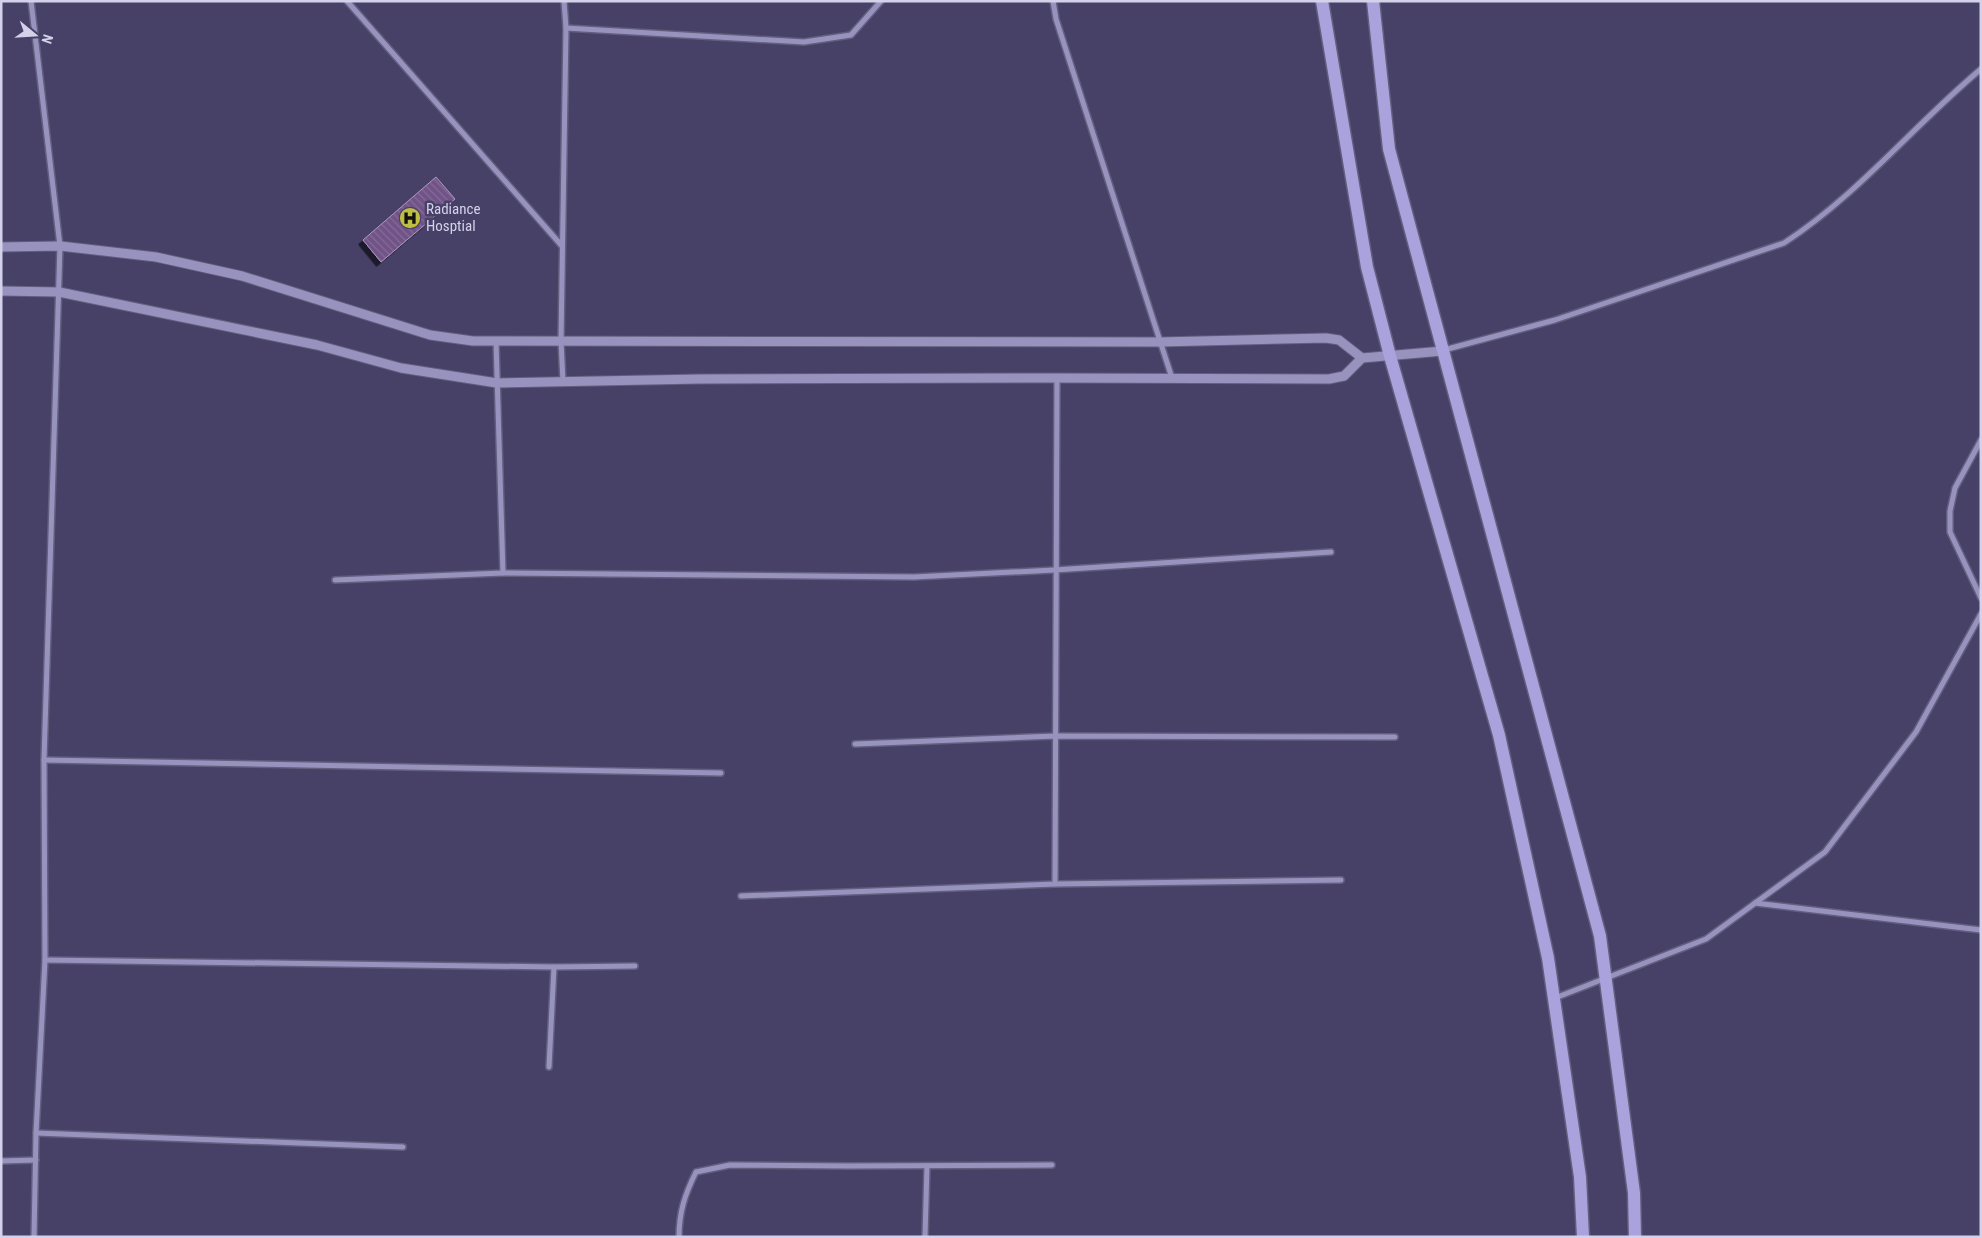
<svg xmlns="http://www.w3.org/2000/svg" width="1982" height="1238" font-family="'Roboto Condensed',sans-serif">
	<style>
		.building { fill: url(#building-back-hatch); stroke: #af98c1; filter: url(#shadow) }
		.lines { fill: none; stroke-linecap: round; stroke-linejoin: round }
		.minor-casing { stroke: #625e7e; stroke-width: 8 }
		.tertiary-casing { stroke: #625e7e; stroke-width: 11 }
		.primary-casing { stroke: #625e7e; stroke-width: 15 }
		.minor { stroke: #9893be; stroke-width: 5 }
		.tertiary { stroke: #9893be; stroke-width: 9 }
		.primary { stroke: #a9a2dd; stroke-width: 12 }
		.labels { text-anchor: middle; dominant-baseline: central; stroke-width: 5; stroke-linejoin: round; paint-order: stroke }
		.poi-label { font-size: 15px; fill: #d4d2ea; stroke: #474168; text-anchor: start }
	</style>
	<defs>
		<pattern id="building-back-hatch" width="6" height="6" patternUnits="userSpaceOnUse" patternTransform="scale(1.25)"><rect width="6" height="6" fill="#715387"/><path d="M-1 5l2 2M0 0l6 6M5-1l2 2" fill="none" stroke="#846b98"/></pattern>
		<filter id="shadow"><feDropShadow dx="-4.5" dy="4.5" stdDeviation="0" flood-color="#0009"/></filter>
	</defs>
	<rect width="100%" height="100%" fill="#474168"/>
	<path class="building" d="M 436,177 L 455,199 L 381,262 L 363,240 Z"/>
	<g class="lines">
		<g class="minor-casing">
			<g id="minor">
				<path d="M 31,1 L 60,246 L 44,760 L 45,960 L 36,1133 L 34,1237"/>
				<path d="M 347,1 L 562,246"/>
				<path d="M 1053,1 L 1056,19 L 1172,378"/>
				<path d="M 566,28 L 804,42 L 851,35 L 881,1"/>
				<path d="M 496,341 L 503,573"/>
				<path d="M 1444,350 L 1555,320 L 1784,243 C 1858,195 1914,125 1981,69"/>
				<path d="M 563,382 L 561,341 L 566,28 L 564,1"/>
				<path d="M 1981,440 L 1955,488 L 1950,511 L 1950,532 L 1981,598"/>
				<path d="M 335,580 L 503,573 L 914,577 L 1054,570 L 1331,552"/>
				<path d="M 855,744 L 1056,736 L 1395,737"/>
				<path d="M 44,760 L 721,773"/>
				<path d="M 1055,884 L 1341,880"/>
				<path d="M 741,896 L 1055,884 C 1056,715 1055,546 1057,378"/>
				<path d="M 1755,903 L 1981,930"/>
				<path d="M 45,960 L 554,967 L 635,966"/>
				<path d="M 1555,998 L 1706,939 L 1825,852 L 1916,732 L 1981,614"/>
				<path d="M 549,1067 L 554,967"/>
				<path d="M 36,1133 L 403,1147"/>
				<path d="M 1,1161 L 36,1160"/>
				<path d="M 679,1237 C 679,1212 685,1194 696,1172 L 730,1165 L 849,1166 L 1052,1165"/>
				<path d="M 925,1237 L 927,1166"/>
			</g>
		</g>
		<g class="tertiary-casing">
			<g id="tertiary">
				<path d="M 1,247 L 60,246 L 156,257 L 242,276 L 430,335 L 473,341 L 1160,342 L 1326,338 L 1339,340 L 1362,358"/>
				<path d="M 1,291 L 59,292 L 317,345 L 401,368 L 497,383 L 699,379 L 1057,378 L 1329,379 L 1344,376 L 1362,358 L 1443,351"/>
			</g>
		</g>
		<g class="primary-casing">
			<g id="primary">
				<path d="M 1322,1 L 1367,267 L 1390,356 L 1499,735 L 1548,958 L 1580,1177 L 1583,1237"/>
				<path d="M 1373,1 L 1389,149 L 1600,936 L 1634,1193 L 1635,1237"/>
			</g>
		</g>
		<use href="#minor" class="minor"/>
		<use href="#tertiary" class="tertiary"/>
		<use href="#primary" class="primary"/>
	</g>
	<defs>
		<g id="hospital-disc" transform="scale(1.125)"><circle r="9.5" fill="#bebf42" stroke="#474168"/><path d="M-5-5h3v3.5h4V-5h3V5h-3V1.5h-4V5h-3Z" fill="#111"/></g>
	</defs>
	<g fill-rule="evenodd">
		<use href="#hospital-disc" x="410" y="218"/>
	</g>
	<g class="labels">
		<g class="poi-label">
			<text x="426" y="209">Radiance<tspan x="426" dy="17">Hosptial</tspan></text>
		</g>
	</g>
	<rect width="1982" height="1238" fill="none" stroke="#d4d2ea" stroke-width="5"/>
	<g transform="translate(35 35) rotate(108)" stroke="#474168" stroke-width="4" paint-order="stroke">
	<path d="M0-4L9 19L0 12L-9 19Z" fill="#d4d2ea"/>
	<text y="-8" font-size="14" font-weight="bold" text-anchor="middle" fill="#d4d2ea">N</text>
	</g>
</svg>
